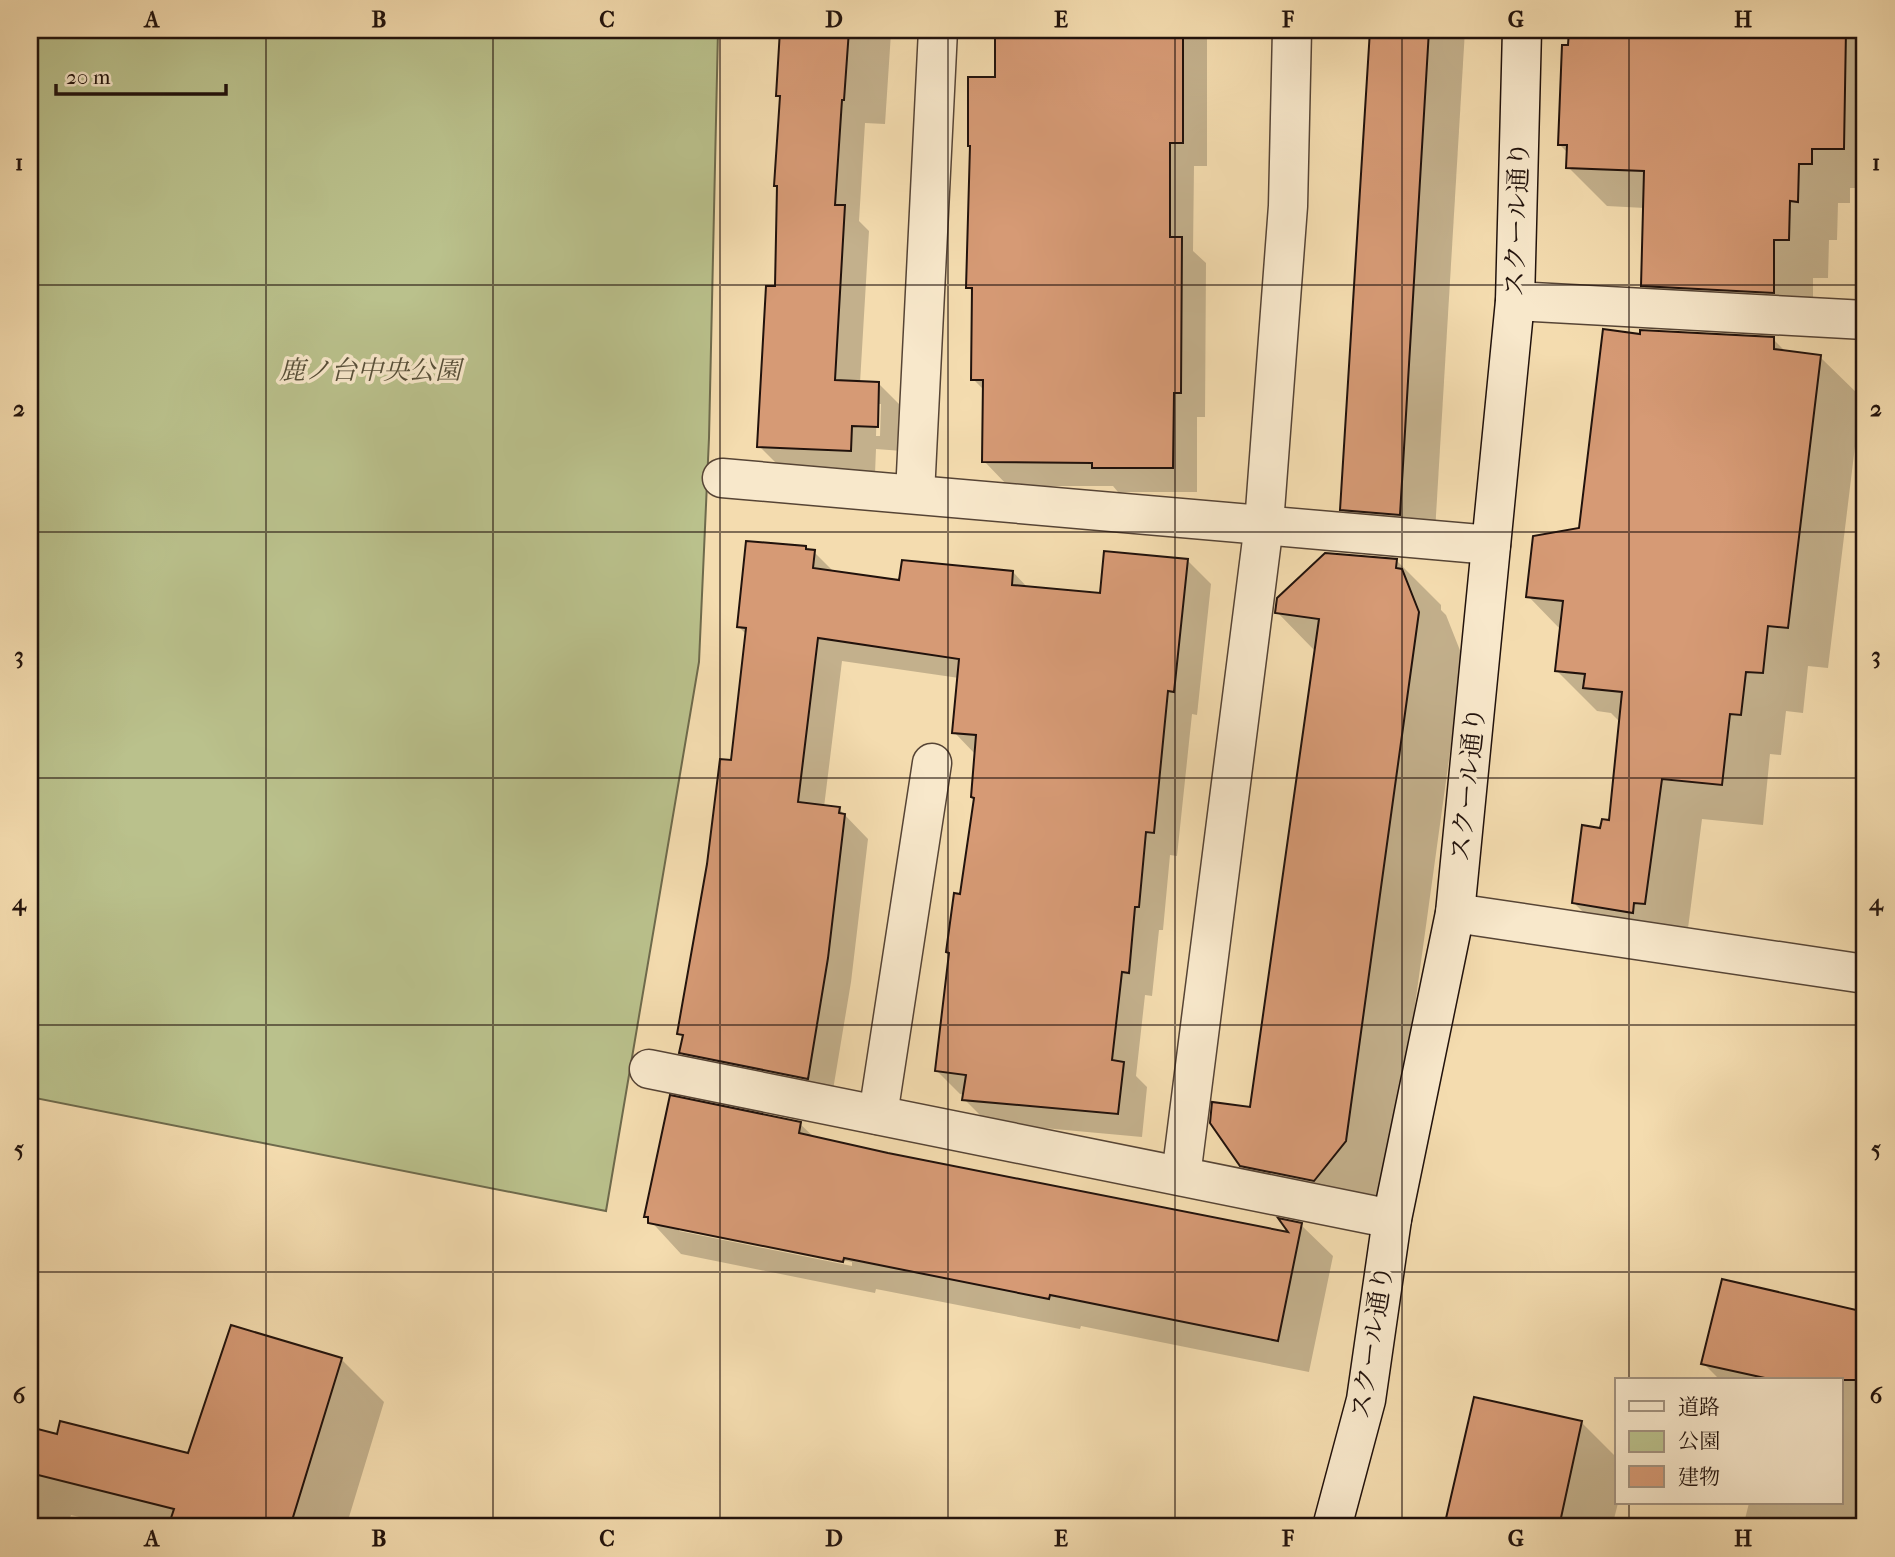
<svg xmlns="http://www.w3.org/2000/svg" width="1895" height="1557" font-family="'IM FELL French Canon','Noto Serif JP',serif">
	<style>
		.green { fill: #bac18c; stroke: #6e6a4c; stroke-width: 2 }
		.shadow { fill: #0003; fill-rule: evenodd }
		.building { fill: #d69a75; stroke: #21120c; stroke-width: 2 }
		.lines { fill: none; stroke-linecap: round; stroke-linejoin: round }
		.street-casing { stroke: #564435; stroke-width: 41 }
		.secondary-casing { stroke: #21120c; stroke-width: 41 }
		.street { stroke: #f8e8cb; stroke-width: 38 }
		.secondary { stroke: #f8e8cb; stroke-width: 38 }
		.grid { fill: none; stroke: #21120c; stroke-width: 2; stroke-opacity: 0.55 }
		.labels { text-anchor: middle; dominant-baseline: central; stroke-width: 7; stroke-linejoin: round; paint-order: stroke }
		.street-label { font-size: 26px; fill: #21120c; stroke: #f8e8cb }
		.park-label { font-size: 26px; font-style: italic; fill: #574f39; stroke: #f8e8cb }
		.neatline { fill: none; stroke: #21120c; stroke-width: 2.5 }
		.grid-label { font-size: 23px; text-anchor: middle; font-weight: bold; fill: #21120c }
	</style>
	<rect width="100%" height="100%" fill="#f4dcaf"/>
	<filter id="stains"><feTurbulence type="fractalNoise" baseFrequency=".00286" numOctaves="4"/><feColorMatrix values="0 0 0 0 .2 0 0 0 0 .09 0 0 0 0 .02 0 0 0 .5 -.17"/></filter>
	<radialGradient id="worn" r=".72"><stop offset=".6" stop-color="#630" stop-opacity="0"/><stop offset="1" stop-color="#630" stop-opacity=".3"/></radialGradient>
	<path class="green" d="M 30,30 L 718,30 L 709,438 L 699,662 L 606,1211 L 30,1097 Z"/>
	<g class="shadow">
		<path d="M 782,30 L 899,30 L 899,33 L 891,33 L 885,124 L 865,123 L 859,221 L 869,231 L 860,383 L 879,384 L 903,408 L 902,451 L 876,449 L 875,474 L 783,470 L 759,446 L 776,288 L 779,188 L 776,185 L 782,99 L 778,96 ZM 877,404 L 881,404 L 880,436 L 876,436 Z"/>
		<path d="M 997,30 L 1207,30 L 1207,166 L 1194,166 L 1193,251 L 1206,263 L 1205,417 L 1197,417 L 1197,492 L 1118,492 L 1113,486 L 1008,486 L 984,461 L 984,390 L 973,379 L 974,293 L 968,287 L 972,148 L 969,146 L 997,79 Z"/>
		<path d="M 1371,30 L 1465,30 L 1434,549 L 1377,544 L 1342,509 Z"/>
		<path d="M 1569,30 L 1865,30 L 1865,188 L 1850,188 L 1850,203 L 1838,203 L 1837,240 L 1829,240 L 1828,278 L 1813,278 L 1813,332 L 1682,325 L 1643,285 L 1645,208 L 1607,206 L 1568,167 L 1568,153 L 1559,144 Z"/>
		<path d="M 1642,336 L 1773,339 L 1787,353 L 1820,357 L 1861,397 L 1828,668 L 1808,666 L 1803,713 L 1786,711 L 1781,755 L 1770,754 L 1763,825 L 1702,819 L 1686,944 L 1615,944 L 1574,903 L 1601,830 L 1610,822 L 1621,723 L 1611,713 L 1597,711 L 1556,670 L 1561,630 L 1528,596 L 1580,530 Z"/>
		<path d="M 806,547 L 814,552 L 835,573 L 900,582 L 1013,572 L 1029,589 L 1102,595 L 1187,560 L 1211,584 L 1197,715 L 1192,714 L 1177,856 L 1170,855 L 1163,930 L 1159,930 L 1152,996 L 1145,995 L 1136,1076 L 1147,1087 L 1142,1137 L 988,1123 L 964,1099 L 965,1095 L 960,1094 L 936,1070 L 951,955 L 947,952 L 962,896 L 975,800 L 972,797 L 976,755 L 954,732 L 959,678 L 842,661 L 824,807 L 839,809 L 868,839 L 851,982 L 831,1102 L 704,1076 L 681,1052 L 684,1037 L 679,1033 L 732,762 L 747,635 L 739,627 Z"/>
		<path d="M 1396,560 L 1441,605 L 1441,610 L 1446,615 L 1463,658 L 1390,1186 L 1359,1225 L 1287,1210 L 1242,1165 L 1252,1109 L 1316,652 L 1277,612 Z"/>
		<path d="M 800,1124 L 815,1138 L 1292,1235 L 1301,1225 L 1333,1256 L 1309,1372 L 1081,1326 L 1080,1329 L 876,1289 L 875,1293 L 681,1254 L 646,1216 ZM 679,1227 L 852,1262 L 852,1266 L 679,1231 Z"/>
		<path d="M 1723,1281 L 1865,1313 L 1865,1527 L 1743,1527 L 1749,1503 L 1841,1503 L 1841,1380 L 1720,1380 L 1703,1363 Z"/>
		<path d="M 341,1359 L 384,1402 L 346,1527 L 121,1527 L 71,1515 L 67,1527 L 30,1527 L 30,1429 L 58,1436 L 189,1455 Z"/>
		<path d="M 1475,1399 L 1582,1423 L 1617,1458 L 1618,1503 L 1612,1527 L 1446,1527 Z"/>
	</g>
	<g class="building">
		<path d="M 780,30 L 849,30 L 844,100 L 842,100 L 835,205 L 845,205 L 835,380 L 879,382 L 878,427 L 852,426 L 851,451 L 757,447 L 766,286 L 775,286 L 777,186 L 774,186 L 780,96 L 776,96 Z"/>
		<path d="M 995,30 L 1183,30 L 1183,143 L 1170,143 L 1170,237 L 1182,237 L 1181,393 L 1174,393 L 1173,468 L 1092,468 L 1092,463 L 982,462 L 983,380 L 971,380 L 972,288 L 966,288 L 970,146 L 968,146 L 968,77 L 995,77 Z"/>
		<path d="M 1370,30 L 1429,30 L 1400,515 L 1340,510 Z"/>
		<path d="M 1569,30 L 1606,32 L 1606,30 L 1846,30 L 1844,149 L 1812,149 L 1812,164 L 1799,164 L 1798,202 L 1790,201 L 1789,240 L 1774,240 L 1774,293 L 1641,286 L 1644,171 L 1566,168 L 1567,145 L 1558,145 L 1562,45 L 1568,45 Z"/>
		<path d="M 1603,329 L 1640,334 L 1640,330 L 1774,337 L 1774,349 L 1821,355 L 1788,628 L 1768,626 L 1763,673 L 1746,672 L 1741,715 L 1730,714 L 1722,785 L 1662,779 L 1645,904 L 1634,903 L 1633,913 L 1572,903 L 1582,825 L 1600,828 L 1602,819 L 1609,820 L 1622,692 L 1583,688 L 1585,674 L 1555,671 L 1563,601 L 1526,597 L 1533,536 L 1579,528 Z"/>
		<path d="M 746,541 L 806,546 L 806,549 L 815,550 L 813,568 L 899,580 L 902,560 L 1013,571 L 1012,585 L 1100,593 L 1104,551 L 1188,559 L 1174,692 L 1168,691 L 1154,833 L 1146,832 L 1139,907 L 1135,907 L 1129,973 L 1122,972 L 1112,1060 L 1124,1062 L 1118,1114 L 962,1100 L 966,1075 L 935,1071 L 949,953 L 946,952 L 954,893 L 960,894 L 974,798 L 971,797 L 976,735 L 952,733 L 959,659 L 818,638 L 798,802 L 840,807 L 839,813 L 845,814 L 828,958 L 808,1079 L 679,1053 L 683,1035 L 677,1034 L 707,864 L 720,759 L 731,760 L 746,628 L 737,627 Z"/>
		<path d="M 1325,553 L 1397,559 L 1396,568 L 1402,569 L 1419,612 L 1346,1141 L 1314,1181 L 1240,1166 L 1210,1123 L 1212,1102 L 1250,1107 L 1319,619 L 1275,613 L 1277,598 Z"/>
		<path d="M 670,1095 L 801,1122 L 799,1133 L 888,1153 L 1288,1232 L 1278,1218 L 1302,1223 L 1278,1341 L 1050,1295 L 1049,1299 L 844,1258 L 843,1262 L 648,1223 L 648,1217 L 644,1217 Z"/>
		<path d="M 1722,1279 L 1865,1312 L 1865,1380 L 1774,1380 L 1701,1364 Z"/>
		<path d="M 231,1325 L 342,1358 L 290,1527 L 168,1527 L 174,1509 L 30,1473 L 30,1427 L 57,1434 L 60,1421 L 188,1453 Z"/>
		<path d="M 1474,1397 L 1582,1421 L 1559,1527 L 1444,1527 Z"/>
	</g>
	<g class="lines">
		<g class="street-casing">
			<g id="street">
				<path d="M 1515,301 L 1865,320"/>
				<path d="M 722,478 L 1491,545"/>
				<path d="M 915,494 L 938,30"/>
				<path d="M 1455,913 L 1865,974"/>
				<path d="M 649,1069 L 1392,1219"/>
				<path d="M 878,1115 L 932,763"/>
				<path d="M 1181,1176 L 1264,524 L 1288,206 L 1292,30"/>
			</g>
		</g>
		<g class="secondary-casing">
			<path id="secondary" d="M 1332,1527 L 1366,1400 L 1392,1219 L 1455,913 L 1515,301 L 1522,30"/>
		</g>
		<use href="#street" class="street"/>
		<use href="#secondary" class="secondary"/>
	</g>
	<path class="grid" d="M 266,30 L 266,1527M 493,30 L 493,1527M 720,30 L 720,1527M 948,30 L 948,1527M 1175,30 L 1175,1527M 1402,30 L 1402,1527M 1629,30 L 1629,1380M 30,285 L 1865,285M 30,532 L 1865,532M 30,778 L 1865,778M 30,1025 L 1865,1025M 30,1272 L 1865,1272M 1629,1503 L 1629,1527"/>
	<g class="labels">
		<g class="street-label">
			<text transform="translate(1517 219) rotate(-88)">スクール通り</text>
			<text transform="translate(1468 784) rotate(-84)">スクール通り</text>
			<text transform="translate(1372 1342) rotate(-81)">スクール通り</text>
		</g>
		<g class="park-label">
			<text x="370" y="370">鹿ノ台中央公園</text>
		</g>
	</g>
	<rect width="1895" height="1557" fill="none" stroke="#f4dcaf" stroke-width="77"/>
	<rect x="1615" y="1378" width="228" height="126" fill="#f8e8cb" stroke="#a2927f" stroke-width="2"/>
	<rect x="1629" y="1401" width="35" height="10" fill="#f8e8cb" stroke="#a2927f" stroke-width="2"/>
	<text x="1678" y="1414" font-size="21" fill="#21120c">道路</text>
	<rect x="1629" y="1431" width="35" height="21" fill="#bac18c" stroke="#a2927f" stroke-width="2"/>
	<text x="1678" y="1448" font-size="21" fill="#21120c">公園</text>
	<rect x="1629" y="1466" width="35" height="21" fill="#d69a75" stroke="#a2927f" stroke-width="2"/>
	<text x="1678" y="1484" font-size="21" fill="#21120c">建物</text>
	<path d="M56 84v10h170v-10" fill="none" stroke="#21120c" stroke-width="3.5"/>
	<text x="66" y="84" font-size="21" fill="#21120c" stroke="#f8e8cb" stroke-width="5" paint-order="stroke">20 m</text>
	<rect x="38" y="38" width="1818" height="1480" class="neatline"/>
	<g class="grid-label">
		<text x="152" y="27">A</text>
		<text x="379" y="27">B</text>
		<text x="607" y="27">C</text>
		<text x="834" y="27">D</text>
		<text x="1061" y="27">E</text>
		<text x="1288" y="27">F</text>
		<text x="1516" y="27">G</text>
		<text x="1743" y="27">H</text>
		<text x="19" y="170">1</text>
		<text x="1876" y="170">1</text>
		<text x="19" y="416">2</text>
		<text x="1876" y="416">2</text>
		<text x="19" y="663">3</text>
		<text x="1876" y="663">3</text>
		<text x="19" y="910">4</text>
		<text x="1876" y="910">4</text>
		<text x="19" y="1156">5</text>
		<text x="1876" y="1156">5</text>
		<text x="19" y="1403">6</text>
		<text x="1876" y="1403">6</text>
		<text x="152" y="1546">A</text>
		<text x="379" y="1546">B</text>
		<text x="607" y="1546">C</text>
		<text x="834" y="1546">D</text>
		<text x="1061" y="1546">E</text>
		<text x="1288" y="1546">F</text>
		<text x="1516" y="1546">G</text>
		<text x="1743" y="1546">H</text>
	</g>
	<rect width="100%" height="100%" filter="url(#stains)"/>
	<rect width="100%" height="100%" fill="url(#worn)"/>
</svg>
